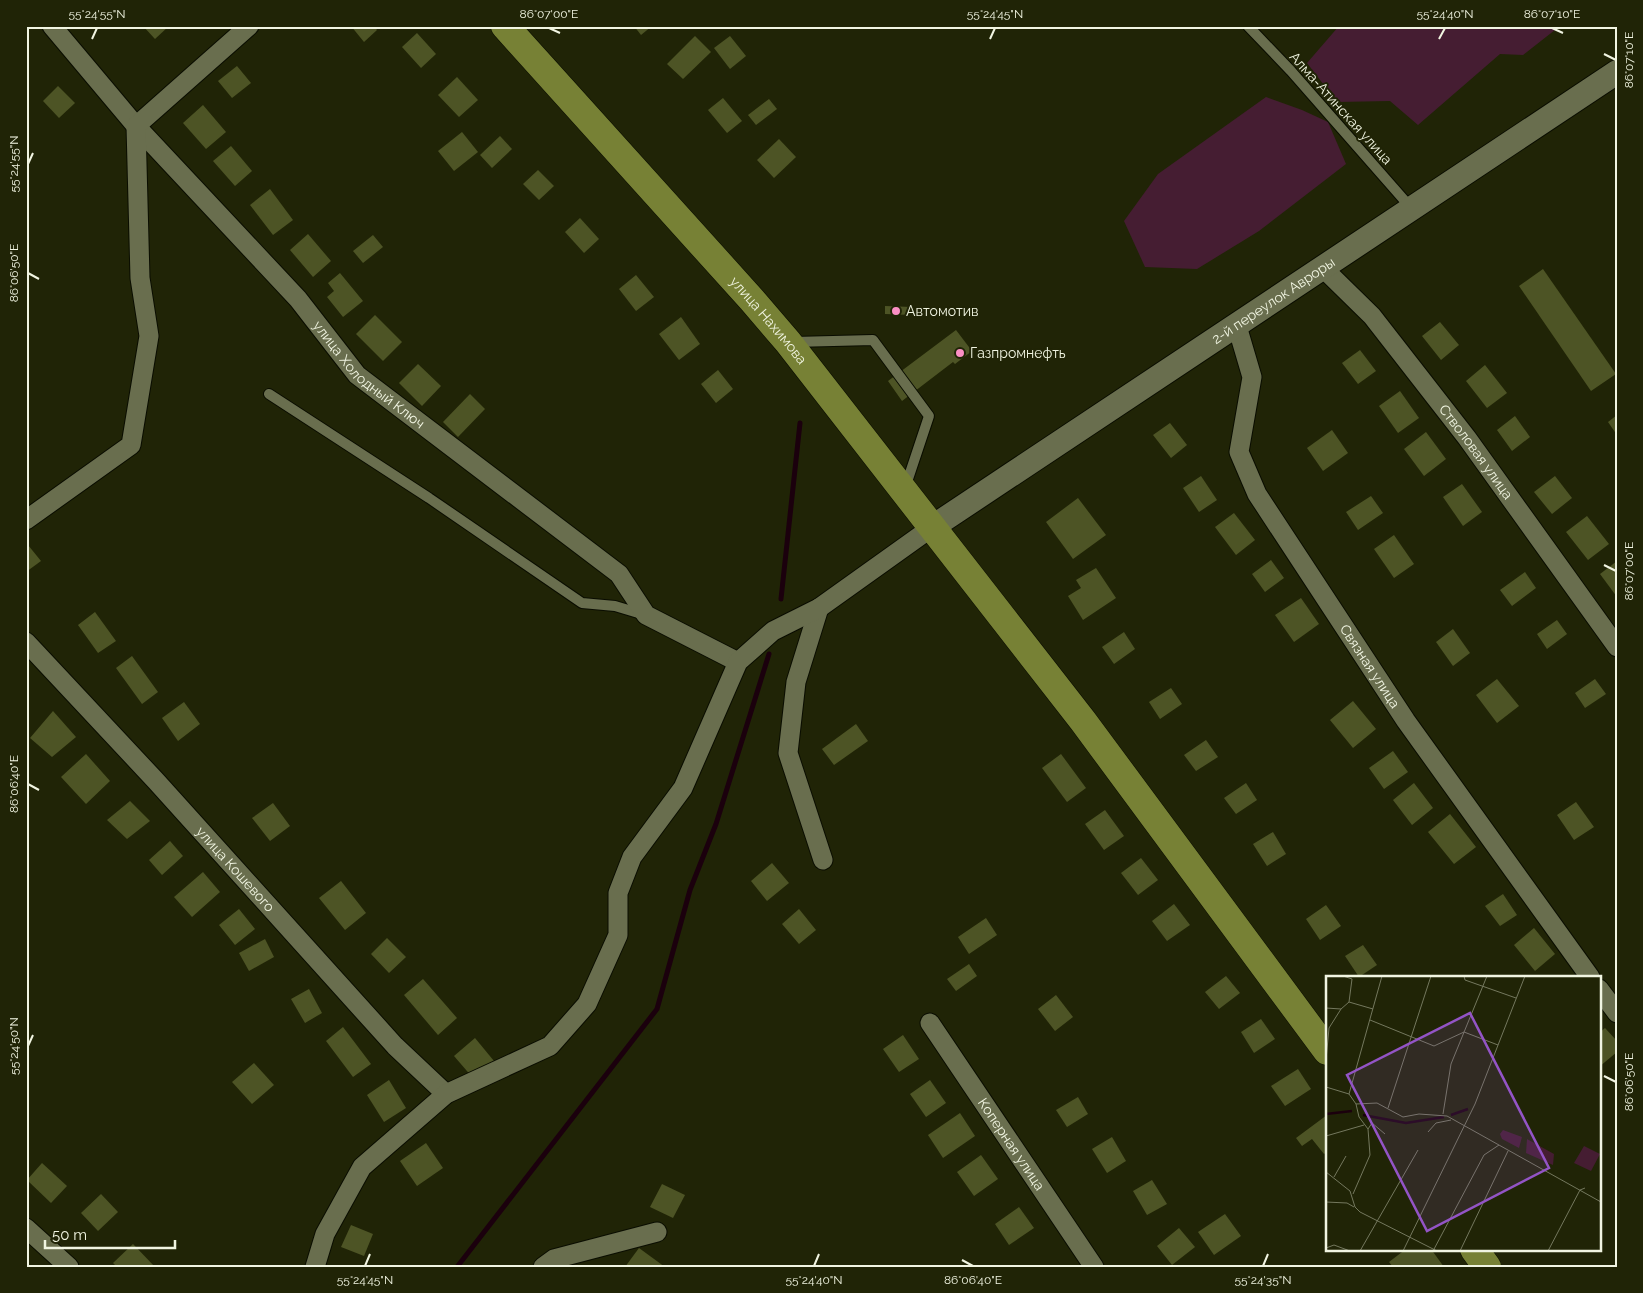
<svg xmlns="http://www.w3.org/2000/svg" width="1643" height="1293" font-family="Raleway,sans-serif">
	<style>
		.green { fill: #451d32 }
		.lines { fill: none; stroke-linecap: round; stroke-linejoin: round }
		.stream { stroke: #1b000d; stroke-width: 5 }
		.building { fill: #4d5425 }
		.service-casing { stroke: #0a0d00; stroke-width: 12 }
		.minor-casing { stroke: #0a0d00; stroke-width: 21 }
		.tertiary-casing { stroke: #0a0d00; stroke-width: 26 }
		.primary-casing { stroke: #0a0d00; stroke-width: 29 }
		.service { stroke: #696e4e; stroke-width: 10 }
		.minor { stroke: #696e4e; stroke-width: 19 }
		.tertiary { stroke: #696e4e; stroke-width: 24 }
		.primary { stroke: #778135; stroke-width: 28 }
		.ticks { fill: none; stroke: #f1f5e2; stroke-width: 2 }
		.poi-dot { fill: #fb8fc4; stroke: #202406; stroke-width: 2 }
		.labels { text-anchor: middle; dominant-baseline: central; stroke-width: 4; stroke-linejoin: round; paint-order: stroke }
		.street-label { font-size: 14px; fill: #f1f5e2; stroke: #202406 }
		.poi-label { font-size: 14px; fill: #f1f5e2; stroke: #202406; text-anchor: start }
		.inset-river { fill: none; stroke: #1b000d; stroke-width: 2.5 }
		.inset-road { fill: none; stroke: #74785e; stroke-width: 1 }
		.view { fill: #9354c6; fill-opacity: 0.15; stroke: #9354c6; stroke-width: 2.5 }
		.inset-edge { fill: none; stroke: #f1f5e2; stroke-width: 2.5 }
		.neatline { fill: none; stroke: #f1f5e2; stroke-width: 2 }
		.ticks-label { font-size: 12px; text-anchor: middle; fill: #f1f5e2 }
	</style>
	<rect width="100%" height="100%" fill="#202406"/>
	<g class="green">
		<path d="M 1339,26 L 1560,26 L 1523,55 L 1500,54 L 1418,125 L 1390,101 L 1337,102 L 1307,63 Z"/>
		<path d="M 1266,97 L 1302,110 L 1328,122 L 1346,164 L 1259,231 L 1197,269 L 1145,267 L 1124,221 L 1158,174 Z"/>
	</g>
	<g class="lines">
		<g class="stream">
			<path d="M 781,599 L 800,423"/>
			<path d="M 457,1267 L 657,1009 L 690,890 L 716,824 L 769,654"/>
		</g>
	</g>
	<g class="building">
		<path d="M 143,26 L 169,26 L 155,39 Z"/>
		<path d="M 351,26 L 374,26 L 377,30 L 364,42 Z"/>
		<path d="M 634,26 L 652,26 L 641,35 Z"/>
		<path d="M 417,33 L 436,54 L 421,68 L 402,47 Z"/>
		<path d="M 695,36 L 711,52 L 683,79 L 667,64 Z"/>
		<path d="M 730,36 L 746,56 L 730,69 L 714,48 Z"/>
		<path d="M 237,66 L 251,83 L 232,98 L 218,81 Z"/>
		<path d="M 457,77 L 478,100 L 459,117 L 438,95 Z"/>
		<path d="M 58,86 L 75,103 L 59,118 L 43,101 Z"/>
		<path d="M 723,98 L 742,121 L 727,133 L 708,110 Z"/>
		<path d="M 769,99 L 777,109 L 756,125 L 748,115 Z"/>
		<path d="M 203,105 L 226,132 L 206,149 L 183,123 Z"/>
		<path d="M 462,132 L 478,152 L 454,171 L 438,151 Z"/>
		<path d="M 500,136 L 512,149 L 492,168 L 480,155 Z"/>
		<path d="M 779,139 L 796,157 L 774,178 L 757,160 Z"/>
		<path d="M 231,146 L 252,171 L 235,186 L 213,161 Z"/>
		<path d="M 538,170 L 554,186 L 539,200 L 523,184 Z"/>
		<path d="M 270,189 L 293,220 L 273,235 L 250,205 Z"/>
		<path d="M 580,218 L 599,239 L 584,253 L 565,232 Z"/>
		<path d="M 308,234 L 331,261 L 313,277 L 290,250 Z"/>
		<path d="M 373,235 L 383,247 L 363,263 L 353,251 Z"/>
		<path d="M 1543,269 L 1616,374 L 1591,391 L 1519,286 Z"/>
		<path d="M 340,273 L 363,301 L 343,317 L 327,297 L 334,291 L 328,283 Z"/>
		<path d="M 636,275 L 654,297 L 636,311 L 619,289 Z"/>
		<path d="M 885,306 L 912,307 L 912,315 L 885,314 Z"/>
		<path d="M 375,315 L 402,342 L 383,361 L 356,334 Z"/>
		<path d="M 681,317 L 700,344 L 679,360 L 659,334 Z"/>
		<path d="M 1440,322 L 1459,345 L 1441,360 L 1422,336 Z"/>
		<path d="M 956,330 L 972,351 L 955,364 L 953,362 L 902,401 L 888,381 Z"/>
		<path d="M 1360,350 L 1376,371 L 1358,384 L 1342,363 Z"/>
		<path d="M 418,364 L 441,386 L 422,406 L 399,383 Z"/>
		<path d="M 1485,365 L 1507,393 L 1487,408 L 1466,381 Z"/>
		<path d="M 718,370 L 733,389 L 716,403 L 701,384 Z"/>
		<path d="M 1400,391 L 1419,418 L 1398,433 L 1379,406 Z"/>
		<path d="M 470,394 L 485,409 L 458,437 L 443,422 Z"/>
		<path d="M 1617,415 L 1617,435 L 1608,422 Z"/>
		<path d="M 1515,416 L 1530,437 L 1512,451 L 1497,430 Z"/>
		<path d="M 1170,423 L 1187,445 L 1171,458 L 1153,435 Z"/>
		<path d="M 1332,430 L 1348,453 L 1323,471 L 1307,448 Z"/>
		<path d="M 1426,432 L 1446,459 L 1424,476 L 1404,449 Z"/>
		<path d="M 1201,476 L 1217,500 L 1199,512 L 1183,488 Z"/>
		<path d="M 1555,476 L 1572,498 L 1552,514 L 1534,492 Z"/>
		<path d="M 1462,484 L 1482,512 L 1463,526 L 1443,497 Z"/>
		<path d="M 1371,496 L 1383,513 L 1358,530 L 1346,512 Z"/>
		<path d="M 1078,498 L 1106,535 L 1073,559 L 1046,522 Z"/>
		<path d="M 1234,513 L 1255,540 L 1236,555 L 1215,527 Z"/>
		<path d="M 1587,516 L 1609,544 L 1588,560 L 1566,532 Z"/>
		<path d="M 1394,535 L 1414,564 L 1394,578 L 1374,549 Z"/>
		<path d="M 28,545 L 41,561 L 26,572 L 26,547 Z"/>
		<path d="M 1271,560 L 1284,578 L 1265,592 L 1252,574 Z"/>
		<path d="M 1617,561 L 1617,597 L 1600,574 Z"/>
		<path d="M 1096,568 L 1116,598 L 1083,620 L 1068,596 L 1081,588 L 1076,580 Z"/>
		<path d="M 1525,572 L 1536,588 L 1512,606 L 1500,590 Z"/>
		<path d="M 1301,598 L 1319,624 L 1294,642 L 1275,615 Z"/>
		<path d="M 95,612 L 116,641 L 98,653 L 78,625 Z"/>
		<path d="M 1557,620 L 1567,634 L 1547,649 L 1537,634 Z"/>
		<path d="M 1453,629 L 1470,653 L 1453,666 L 1436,642 Z"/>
		<path d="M 1124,632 L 1135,649 L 1114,664 L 1102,647 Z"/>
		<path d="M 132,656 L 158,692 L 142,704 L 116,668 Z"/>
		<path d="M 1497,679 L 1519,706 L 1497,723 L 1476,695 Z"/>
		<path d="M 1595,679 L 1606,694 L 1585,708 L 1575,693 Z"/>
		<path d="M 1171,688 L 1182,704 L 1160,719 L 1149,702 Z"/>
		<path d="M 1353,701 L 1376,729 L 1353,748 L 1330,720 Z"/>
		<path d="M 184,702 L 200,724 L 178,741 L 162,718 Z"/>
		<path d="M 53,711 L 76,737 L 52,757 L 30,738 Z"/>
		<path d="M 856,724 L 868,741 L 834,765 L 822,749 Z"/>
		<path d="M 1206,740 L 1218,757 L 1196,771 L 1184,755 Z"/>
		<path d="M 1393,751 L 1408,772 L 1384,789 L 1369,768 Z"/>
		<path d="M 86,754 L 110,781 L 86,804 L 61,777 Z"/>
		<path d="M 1061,754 L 1086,788 L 1067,802 L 1042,768 Z"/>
		<path d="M 1246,783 L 1257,800 L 1236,814 L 1224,798 Z"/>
		<path d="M 1414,783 L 1433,808 L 1412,825 L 1393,800 Z"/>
		<path d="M 130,801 L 150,821 L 127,839 L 107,820 Z"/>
		<path d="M 1576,802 L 1594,827 L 1574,840 L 1557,815 Z"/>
		<path d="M 273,803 L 290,826 L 270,841 L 252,818 Z"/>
		<path d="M 1105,810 L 1124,836 L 1104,850 L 1085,824 Z"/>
		<path d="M 1450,814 L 1476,847 L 1454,864 L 1428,832 Z"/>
		<path d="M 1273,832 L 1286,854 L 1267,866 L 1253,844 Z"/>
		<path d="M 170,841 L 183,856 L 162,875 L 149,860 Z"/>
		<path d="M 1141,858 L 1158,880 L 1138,895 L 1121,873 Z"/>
		<path d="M 772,863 L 789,883 L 767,901 L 751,881 Z"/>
		<path d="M 203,872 L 220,892 L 192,917 L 174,897 Z"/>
		<path d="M 341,881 L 366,913 L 345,930 L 319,898 Z"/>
		<path d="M 1503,894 L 1517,915 L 1500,926 L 1485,906 Z"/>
		<path d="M 1174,904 L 1190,925 L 1167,941 L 1152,921 Z"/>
		<path d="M 1326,905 L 1341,926 L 1320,940 L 1306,919 Z"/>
		<path d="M 239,909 L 255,929 L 235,945 L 219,925 Z"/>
		<path d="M 799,909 L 816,930 L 799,944 L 782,924 Z"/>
		<path d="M 986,918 L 997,935 L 969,954 L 958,937 Z"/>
		<path d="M 1534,928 L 1555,954 L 1535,971 L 1514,945 Z"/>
		<path d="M 387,938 L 406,957 L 389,973 L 371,954 Z"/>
		<path d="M 265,939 L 274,957 L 249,971 L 239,953 Z"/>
		<path d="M 1363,945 L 1377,965 L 1359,977 L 1345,956 Z"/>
		<path d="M 969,964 L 977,976 L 956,991 L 947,979 Z"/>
		<path d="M 1226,976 L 1240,993 L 1219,1009 L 1205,992 Z"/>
		<path d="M 423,979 L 457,1018 L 438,1035 L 404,995 Z"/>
		<path d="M 309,989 L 322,1013 L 305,1023 L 291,999 Z"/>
		<path d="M 1056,995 L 1073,1017 L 1055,1031 L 1038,1009 Z"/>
		<path d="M 1261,1019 L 1275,1039 L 1254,1053 L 1241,1032 Z"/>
		<path d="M 343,1027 L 371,1064 L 353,1077 L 326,1041 Z"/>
		<path d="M 1605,1028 L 1617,1041 L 1617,1052 L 1599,1067 L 1599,1033 Z"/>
		<path d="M 903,1035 L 919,1059 L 899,1072 L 883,1049 Z"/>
		<path d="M 475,1038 L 494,1061 L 473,1078 L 454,1056 Z"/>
		<path d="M 254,1063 L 274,1085 L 252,1104 L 232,1082 Z"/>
		<path d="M 1298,1069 L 1311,1089 L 1285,1106 L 1271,1086 Z"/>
		<path d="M 389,1080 L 406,1108 L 384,1122 L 367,1095 Z"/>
		<path d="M 930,1080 L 946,1103 L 926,1117 L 910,1094 Z"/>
		<path d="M 1078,1097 L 1088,1114 L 1067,1127 L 1056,1110 Z"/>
		<path d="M 960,1113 L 975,1136 L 943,1158 L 928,1135 Z"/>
		<path d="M 1327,1115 L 1327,1152 L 1324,1154 L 1312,1139 L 1302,1146 L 1296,1138 Z"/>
		<path d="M 1112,1137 L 1126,1161 L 1107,1173 L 1092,1149 Z"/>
		<path d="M 426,1143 L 443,1168 L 417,1186 L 400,1161 Z"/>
		<path d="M 981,1155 L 998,1179 L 974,1196 L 957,1172 Z"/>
		<path d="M 42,1163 L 67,1186 L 51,1203 L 27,1180 Z"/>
		<path d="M 1152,1180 L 1167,1204 L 1147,1215 L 1133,1191 Z"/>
		<path d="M 662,1184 L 685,1195 L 673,1218 L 650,1207 Z"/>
		<path d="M 101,1194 L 118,1212 L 98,1231 L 81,1213 Z"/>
		<path d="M 1019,1207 L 1034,1228 L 1009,1245 L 995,1224 Z"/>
		<path d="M 1225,1214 L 1241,1236 L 1214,1255 L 1198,1232 Z"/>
		<path d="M 351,1225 L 373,1234 L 364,1256 L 341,1247 Z"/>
		<path d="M 1179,1228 L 1195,1247 L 1172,1265 L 1157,1246 Z"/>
		<path d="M 133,1244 L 155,1267 L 117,1267 L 113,1263 Z"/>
		<path d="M 639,1248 L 665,1267 L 625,1267 Z"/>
		<path d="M 1406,1249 L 1419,1251 L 1431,1249 L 1444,1267 L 1393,1267 L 1389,1262 Z"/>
	</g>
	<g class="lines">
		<g class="service-casing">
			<g id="service">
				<path d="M 1248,26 L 1291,71 L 1412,209"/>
				<path d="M 793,342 L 873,340 L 929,416 L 905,488"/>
				<path d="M 269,394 L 429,498 L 582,603 L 615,606 L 645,615"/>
			</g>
		</g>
		<g class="minor-casing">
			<g id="minor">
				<path id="s1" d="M 52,26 L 136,126 L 298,299 L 357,375 L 619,574 L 646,615 L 738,662"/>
				<path id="s2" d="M 1322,267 L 1372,316 L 1467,438 L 1617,647"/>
				<path id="s3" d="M 1237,326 L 1252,377 L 1239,452 L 1257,494 L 1406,721 L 1590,977"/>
				<path d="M 26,520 L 131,445 L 149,336 L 140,278 L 136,126 L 249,26"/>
				<path d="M 819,608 L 796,682 L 788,753 L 823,860"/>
				<path id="s4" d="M 26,642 L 156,781 L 395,1046 L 446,1094"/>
				<path d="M 1599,989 L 1617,1013"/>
				<path id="s5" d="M 930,1023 L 1094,1267"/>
				<path d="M 26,1228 L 69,1267"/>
				<path d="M 315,1267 L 325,1234 L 362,1167 L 446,1094 L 550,1046 L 587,1004 L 618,935 L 618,893 L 632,857 L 683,788 L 738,662 L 773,631 L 819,608 L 931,528"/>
				<path d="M 543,1267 L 554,1259 L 657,1232"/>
			</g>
		</g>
		<g class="tertiary-casing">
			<g id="tertiary">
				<path id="s6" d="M 931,528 L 1617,72"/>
			</g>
		</g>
		<g class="primary-casing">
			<g id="primary">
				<path id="s7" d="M 505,26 L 752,300 L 788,342 L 1083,721 L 1327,1051"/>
				<path d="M 1474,1249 L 1487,1267"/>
			</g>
		</g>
		<use href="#service" class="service"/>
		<use href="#minor" class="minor"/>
		<use href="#tertiary" class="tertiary"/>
		<use href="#primary" class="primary"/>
	</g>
	<path class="ticks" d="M 549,28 L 560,33M 1552,28 L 1563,33M 92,39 L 97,28M 990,39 L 995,28M 1439,39 L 1445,28M 1604,54 L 1616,60M 28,164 L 33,153M 28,273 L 39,279M 1604,565 L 1616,571M 28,784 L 39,790M 28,1046 L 33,1035M 1604,1076 L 1616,1082M 962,1260 L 973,1266M 365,1266 L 370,1254M 814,1266 L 819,1254M 1263,1266 L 1268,1254"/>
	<g class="poi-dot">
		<circle cx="896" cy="311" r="5"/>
		<circle cx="960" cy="353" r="5"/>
	</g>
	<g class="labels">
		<g class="street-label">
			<text transform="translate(1341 108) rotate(48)">Алма-Атинская улица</text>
			<text stroke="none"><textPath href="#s6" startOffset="411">2-й переулок Авроры</textPath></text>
			<text stroke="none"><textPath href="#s7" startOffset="395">улица Нахимова</textPath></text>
			<text stroke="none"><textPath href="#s1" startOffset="472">улица Холодный Ключ</textPath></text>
			<text stroke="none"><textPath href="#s2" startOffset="241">Стволовая улица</textPath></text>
			<text stroke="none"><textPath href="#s3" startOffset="381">Связная улица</textPath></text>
			<text stroke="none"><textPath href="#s4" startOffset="309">улица Кошевого</textPath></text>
			<text stroke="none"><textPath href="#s5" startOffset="146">Коперная улица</textPath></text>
		</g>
		<g class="poi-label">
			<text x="906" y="311">Автомотив</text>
			<text x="970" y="353">Газпромнефть</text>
		</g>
	</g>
	<g transform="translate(1326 976)">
		<rect width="275" height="275" fill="#202406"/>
		<path d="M 177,154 L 196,161 L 193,172 L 176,163 L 174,158 ZM 201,163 L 228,178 L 227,189 L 200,177 ZM 258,170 L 274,178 L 265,195 L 248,187 Z" fill="#451d32"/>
		<path class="inset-river" d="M 0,138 L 26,135M 37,139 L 80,147 L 118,141M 125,139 L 142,133"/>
		<path class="inset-road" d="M 138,0 L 139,4 L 190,22M 23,26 L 47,33M 0,32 L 15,33 L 23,26 L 26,3 L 17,0M 44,44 L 108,70 L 138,56 L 172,69M 0,84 L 3,52 L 15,33M 0,111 L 23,118M 23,118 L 30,128 L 51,127 L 77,141 L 93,138 L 121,140 L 275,226M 23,118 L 56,0M 62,132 L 105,0M 117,138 L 125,88 L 161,0M 42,153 L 46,147 L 59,158M 102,156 L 110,147 L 125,144M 0,160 L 38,149M 0,196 L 24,215 L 29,231 L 34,236 L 111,275M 8,201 L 20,180M 27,218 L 44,179 L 42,153 L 33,141 L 30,128M 0,226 L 21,227 L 28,231M 0,272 L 8,269 L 24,275M 34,275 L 92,174M 77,275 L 149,128 L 199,0M 107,275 L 158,179 L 173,169M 134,275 L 182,175M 222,275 L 254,214 L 259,212"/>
		<path class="view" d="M 144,37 L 223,192 L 101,255 L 21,99 Z"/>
		<rect width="275" height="275" class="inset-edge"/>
	</g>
	<rect width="1643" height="1293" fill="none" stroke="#202406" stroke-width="55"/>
	<path d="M45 1240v8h130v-8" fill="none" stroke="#f1f5e2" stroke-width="2.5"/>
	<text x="52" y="1240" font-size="15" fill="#f1f5e2" stroke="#202406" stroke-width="4" paint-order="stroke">50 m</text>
	<rect x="28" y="28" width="1588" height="1238" class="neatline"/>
	<g class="ticks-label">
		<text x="97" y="18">55°24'55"N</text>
		<text x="549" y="18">86°07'00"E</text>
		<text x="995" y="18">55°24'45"N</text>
		<text x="1445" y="18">55°24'40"N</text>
		<text x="1552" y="18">86°07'10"E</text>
		<text transform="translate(1629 60) rotate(-90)" y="4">86°07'10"E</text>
		<text transform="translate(14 164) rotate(-90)" y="4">55°24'55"N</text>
		<text transform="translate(14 273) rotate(-90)" y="4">86°06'50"E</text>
		<text transform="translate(1629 571) rotate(-90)" y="4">86°07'00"E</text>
		<text transform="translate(14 784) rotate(-90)" y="4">86°06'40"E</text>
		<text transform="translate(14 1046) rotate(-90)" y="4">55°24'50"N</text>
		<text transform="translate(1629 1082) rotate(-90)" y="4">86°06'50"E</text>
		<text x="365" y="1284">55°24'45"N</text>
		<text x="814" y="1284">55°24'40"N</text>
		<text x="973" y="1284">86°06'40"E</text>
		<text x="1263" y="1284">55°24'35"N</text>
	</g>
</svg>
